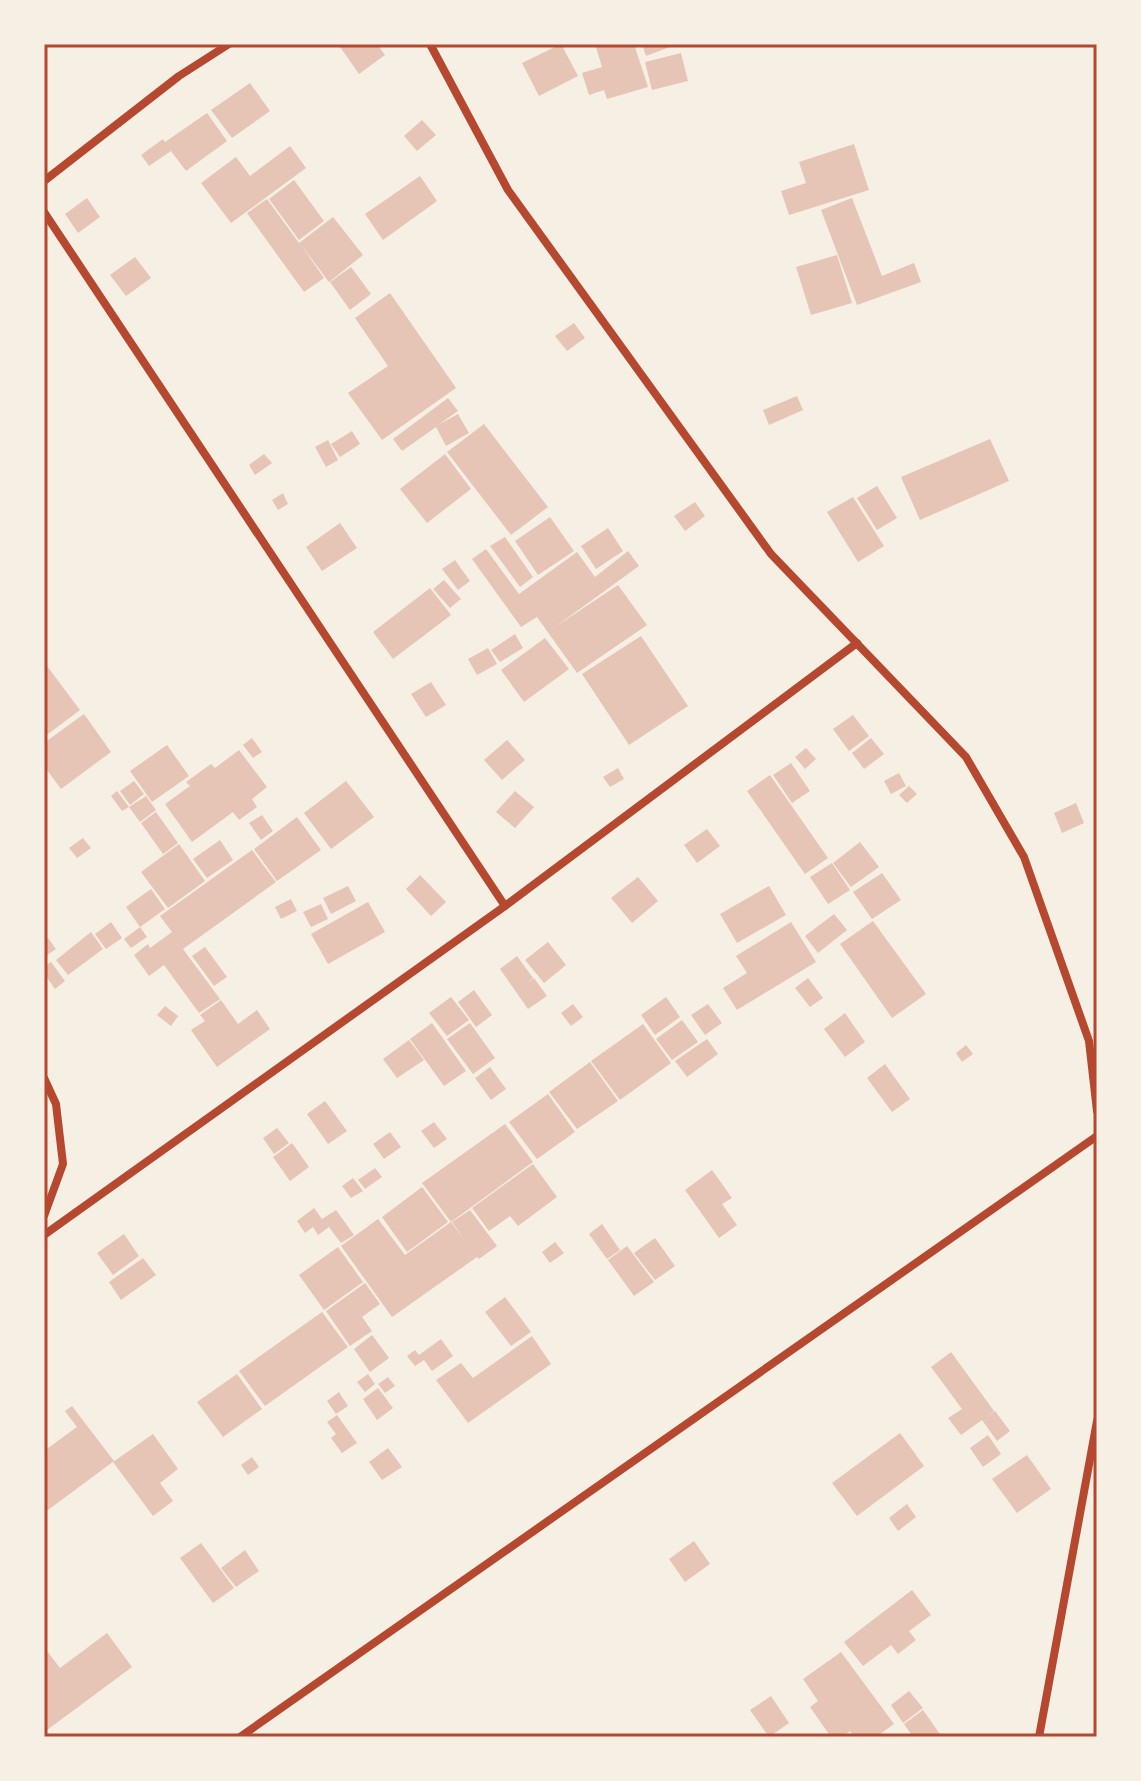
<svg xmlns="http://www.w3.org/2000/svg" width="1141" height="1781" font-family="'Alegreya Sans',sans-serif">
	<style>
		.building { fill: #e6c5b7 }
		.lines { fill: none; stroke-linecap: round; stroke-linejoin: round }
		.minor { stroke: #b5482f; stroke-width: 8 }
		.neatline { fill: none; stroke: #b5482f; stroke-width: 3 }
	</style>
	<rect width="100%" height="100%" fill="#f6efe4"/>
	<g class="building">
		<path d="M 338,44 L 377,44 L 385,55 L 359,74 Z"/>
		<path d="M 561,44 L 578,76 L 539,96 L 522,63 Z"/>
		<path d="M 595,44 L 634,44 L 648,87 L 607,99 L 604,90 L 589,95 L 582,73 L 602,67 Z"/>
		<path d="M 642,44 L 678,44 L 646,56 Z"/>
		<path d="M 681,53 L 688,81 L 652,90 L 645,62 Z"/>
		<path d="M 250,83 L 270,111 L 232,138 L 211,110 Z"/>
		<path d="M 207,113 L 227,141 L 186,171 L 171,151 L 149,166 L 141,155 L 163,139 L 165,142 Z"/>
		<path d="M 422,120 L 436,135 L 417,151 L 404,136 Z"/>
		<path d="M 854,144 L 869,190 L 789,215 L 781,191 L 806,183 L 799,162 Z"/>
		<path d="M 290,146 L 306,168 L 231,223 L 201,183 L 236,157 L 250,176 Z"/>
		<path d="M 420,176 L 437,201 L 383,240 L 365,214 Z"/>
		<path d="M 294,180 L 324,221 L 299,240 L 269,199 Z"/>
		<path d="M 87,198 L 100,217 L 78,233 L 65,214 Z"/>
		<path d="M 852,198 L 882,276 L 914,263 L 921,282 L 857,305 L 821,210 Z"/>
		<path d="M 267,199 L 299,243 L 333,217 L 363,255 L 329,282 L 301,245 L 324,278 L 304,292 L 247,213 Z"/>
		<path d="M 837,255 L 852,303 L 811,315 L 796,267 Z"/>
		<path d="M 135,257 L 151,278 L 126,296 L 110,275 Z"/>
		<path d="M 351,267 L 371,294 L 350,310 L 330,282 Z"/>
		<path d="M 390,293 L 456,388 L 382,440 L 348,393 L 388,366 L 355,318 Z"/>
		<path d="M 574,323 L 585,338 L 567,351 L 555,336 Z"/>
		<path d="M 797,396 L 803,410 L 769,425 L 763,410 Z"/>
		<path d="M 448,398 L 458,411 L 438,425 L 458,414 L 469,433 L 446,446 L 436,427 L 402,451 L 393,439 Z"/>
		<path d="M 484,424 L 548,507 L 511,535 L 447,452 Z"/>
		<path d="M 352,431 L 360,444 L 340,457 L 331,444 Z"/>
		<path d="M 990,439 L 1009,481 L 920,520 L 901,477 Z"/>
		<path d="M 328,440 L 338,460 L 326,467 L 315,447 Z"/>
		<path d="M 264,454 L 272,463 L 255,475 L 249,465 Z"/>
		<path d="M 445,454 L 471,489 L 427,523 L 400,489 Z"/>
		<path d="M 877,486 L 897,518 L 877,530 L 857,498 Z"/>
		<path d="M 283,493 L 288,504 L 278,510 L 272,500 Z"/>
		<path d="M 853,497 L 884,546 L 858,562 L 827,512 Z"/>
		<path d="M 695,502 L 705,516 L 685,531 L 674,516 Z"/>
		<path d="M 550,517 L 574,551 L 538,575 L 515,541 Z"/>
		<path d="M 340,523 L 357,548 L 322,571 L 306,547 Z"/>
		<path d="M 608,528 L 623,551 L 596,569 L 581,546 Z"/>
		<path d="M 505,537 L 533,577 L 520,587 L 490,546 Z"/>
		<path d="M 486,549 L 519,594 L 577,552 L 595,577 L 628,551 L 639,566 L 555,627 L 618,585 L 647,625 L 577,673 L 537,617 L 521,627 L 472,559 Z"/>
		<path d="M 455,560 L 470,581 L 458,590 L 442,569 Z"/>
		<path d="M 444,580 L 461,599 L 450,608 L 433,589 Z"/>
		<path d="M 430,588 L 451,615 L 393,659 L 373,632 Z"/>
		<path d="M 515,634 L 523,648 L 500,662 L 491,650 Z"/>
		<path d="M 641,636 L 688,706 L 629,745 L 582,674 Z"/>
		<path d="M 545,638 L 569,669 L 524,702 L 501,670 Z"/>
		<path d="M 488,648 L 497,664 L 477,675 L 468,659 Z"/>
		<path d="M 44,662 L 80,710 L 44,737 Z"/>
		<path d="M 431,682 L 446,705 L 426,717 L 411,694 Z"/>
		<path d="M 84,714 L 111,752 L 61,789 L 44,766 L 44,743 Z"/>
		<path d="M 853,715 L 869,736 L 849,751 L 833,729 Z"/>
		<path d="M 252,738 L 262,752 L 253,758 L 243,745 Z"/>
		<path d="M 871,738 L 884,754 L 864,769 L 852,753 Z"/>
		<path d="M 507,740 L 525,760 L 502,780 L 484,760 Z"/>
		<path d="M 167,745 L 189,776 L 152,802 L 130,771 Z"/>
		<path d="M 806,748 L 816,759 L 805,769 L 795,757 Z"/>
		<path d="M 239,750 L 267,787 L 252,799 L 257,807 L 239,820 L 233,812 L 192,842 L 165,804 L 190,786 L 186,782 L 211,764 L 215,768 Z"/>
		<path d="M 791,763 L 810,791 L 792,803 L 773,775 Z"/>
		<path d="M 618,768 L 624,779 L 610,787 L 603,777 Z"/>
		<path d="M 899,773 L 906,786 L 891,794 L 884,781 Z"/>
		<path d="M 770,775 L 828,858 L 805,874 L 747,791 Z"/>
		<path d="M 134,781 L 144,794 L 130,805 L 120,791 Z"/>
		<path d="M 346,781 L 374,817 L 331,849 L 304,813 Z"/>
		<path d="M 909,786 L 917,794 L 907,803 L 899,795 Z"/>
		<path d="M 117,791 L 129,807 L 122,811 L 111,796 Z"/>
		<path d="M 515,791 L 534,807 L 515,828 L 496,812 Z"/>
		<path d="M 146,796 L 156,810 L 140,822 L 129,807 Z"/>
		<path d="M 1076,803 L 1084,823 L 1062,833 L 1054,813 Z"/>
		<path d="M 156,812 L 178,843 L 163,854 L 141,823 Z"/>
		<path d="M 262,815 L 273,831 L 261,840 L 249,823 Z"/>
		<path d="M 297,817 L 321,850 L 277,881 L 254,849 Z"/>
		<path d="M 707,829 L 720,846 L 697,863 L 684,845 Z"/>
		<path d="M 83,838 L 91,848 L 77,858 L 69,848 Z"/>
		<path d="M 220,840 L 233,860 L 207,878 L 193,859 Z"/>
		<path d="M 860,842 L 879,867 L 851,887 L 833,863 Z"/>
		<path d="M 179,844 L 205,881 L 168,908 L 141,872 Z"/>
		<path d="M 252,850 L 276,882 L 183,949 L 220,999 L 199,1013 L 164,965 L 149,976 L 134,955 L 148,944 L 150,948 L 172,932 L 160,916 Z"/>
		<path d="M 832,863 L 850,890 L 828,904 L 810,877 Z"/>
		<path d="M 882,873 L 901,900 L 872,919 L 853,892 Z"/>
		<path d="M 420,875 L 446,902 L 431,916 L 406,889 Z"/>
		<path d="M 638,877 L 658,901 L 632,923 L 611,898 Z"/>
		<path d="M 348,886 L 356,901 L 331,914 L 323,898 Z"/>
		<path d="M 769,886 L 786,915 L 737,943 L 720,914 Z"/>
		<path d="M 151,889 L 165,909 L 140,927 L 126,907 Z"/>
		<path d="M 291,899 L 297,911 L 281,919 L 275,907 Z"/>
		<path d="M 368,902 L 385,932 L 328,964 L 311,934 Z"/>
		<path d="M 321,904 L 328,919 L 311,927 L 303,912 Z"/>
		<path d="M 834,914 L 847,930 L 818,953 L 805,936 Z"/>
		<path d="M 873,921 L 926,994 L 892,1018 L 840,944 Z"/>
		<path d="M 111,922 L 122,938 L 106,949 L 95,934 Z"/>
		<path d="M 791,922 L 816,962 L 737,1010 L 723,988 L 747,973 L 736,956 Z"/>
		<path d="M 140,927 L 147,937 L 131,948 L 124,939 Z"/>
		<path d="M 91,932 L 103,949 L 68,975 L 56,960 Z"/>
		<path d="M 48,938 L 56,949 L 47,955 L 44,951 L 44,941 Z"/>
		<path d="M 548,942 L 566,965 L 544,983 L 525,960 Z"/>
		<path d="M 205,947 L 227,977 L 214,986 L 192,956 Z"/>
		<path d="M 517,956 L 533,978 L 526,984 L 534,978 L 547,996 L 528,1009 L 500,969 Z"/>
		<path d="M 51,962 L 65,981 L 55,989 L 44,973 L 44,966 Z"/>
		<path d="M 808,978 L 823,998 L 810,1007 L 795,988 Z"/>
		<path d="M 474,990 L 492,1015 L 476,1027 L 458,1002 Z"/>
		<path d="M 451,997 L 469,1020 L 447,1036 L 429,1013 Z"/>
		<path d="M 666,997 L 680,1017 L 655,1035 L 641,1015 Z"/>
		<path d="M 221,1000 L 238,1024 L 257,1010 L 270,1029 L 217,1067 L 191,1030 L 205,1021 L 200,1015 Z"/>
		<path d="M 573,1004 L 583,1017 L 571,1026 L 561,1013 Z"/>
		<path d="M 708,1004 L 722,1023 L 705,1035 L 691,1015 Z"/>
		<path d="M 165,1006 L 178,1016 L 171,1026 L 157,1015 Z"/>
		<path d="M 845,1013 L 865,1042 L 845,1057 L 824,1029 Z"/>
		<path d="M 682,1020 L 698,1042 L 672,1060 L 656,1039 Z"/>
		<path d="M 432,1023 L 466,1071 L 444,1086 L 410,1039 Z"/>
		<path d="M 470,1023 L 495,1058 L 473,1074 L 447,1039 Z"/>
		<path d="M 643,1024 L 671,1063 L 620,1100 L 591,1061 Z"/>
		<path d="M 707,1039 L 718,1054 L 687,1077 L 675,1061 Z"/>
		<path d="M 409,1040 L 424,1060 L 397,1078 L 383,1059 Z"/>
		<path d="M 966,1045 L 973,1054 L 962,1062 L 956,1053 Z"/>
		<path d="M 590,1062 L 618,1101 L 577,1129 L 549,1092 Z"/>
		<path d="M 885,1064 L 910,1099 L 892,1112 L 867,1078 Z"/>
		<path d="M 490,1067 L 506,1089 L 491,1100 L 475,1078 Z"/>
		<path d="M 548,1094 L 575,1132 L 537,1159 L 509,1122 Z"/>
		<path d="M 325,1101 L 347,1131 L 328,1144 L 307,1114 Z"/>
		<path d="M 434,1122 L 447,1139 L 434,1148 L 421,1131 Z"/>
		<path d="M 505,1124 L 533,1162 L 451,1222 L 422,1183 Z"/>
		<path d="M 277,1128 L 289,1143 L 274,1154 L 263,1138 Z"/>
		<path d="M 390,1132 L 401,1147 L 384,1159 L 373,1144 Z"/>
		<path d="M 292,1143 L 309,1167 L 290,1181 L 273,1157 Z"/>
		<path d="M 533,1164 L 557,1197 L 518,1226 L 510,1216 L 489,1231 L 472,1208 Z"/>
		<path d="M 375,1168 L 382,1177 L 365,1189 L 358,1180 Z"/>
		<path d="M 712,1170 L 732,1198 L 722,1204 L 737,1225 L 719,1238 L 685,1190 Z"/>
		<path d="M 353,1178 L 363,1191 L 351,1198 L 342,1186 Z"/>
		<path d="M 422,1187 L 448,1222 L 407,1252 L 382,1217 Z"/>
		<path d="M 314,1208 L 322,1219 L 336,1210 L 354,1235 L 341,1243 L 329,1227 L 318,1235 L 313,1227 L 305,1233 L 297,1221 Z"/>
		<path d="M 470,1210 L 497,1246 L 479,1259 L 477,1257 L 392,1317 L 341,1246 L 378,1219 L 405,1255 L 451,1222 L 465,1241 L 452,1222 Z"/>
		<path d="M 602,1224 L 620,1250 L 607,1259 L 589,1234 Z"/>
		<path d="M 124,1234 L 139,1256 L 113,1275 L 97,1253 Z"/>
		<path d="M 655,1238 L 675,1266 L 655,1280 L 634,1253 Z"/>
		<path d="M 555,1242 L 564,1253 L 550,1263 L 542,1252 Z"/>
		<path d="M 627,1246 L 654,1282 L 634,1296 L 608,1260 Z"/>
		<path d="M 338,1247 L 363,1282 L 324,1310 L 299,1275 Z"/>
		<path d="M 143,1258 L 156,1275 L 121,1300 L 109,1282 Z"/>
		<path d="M 365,1283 L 380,1304 L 362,1317 L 372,1331 L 350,1346 L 326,1311 Z"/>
		<path d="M 505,1297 L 531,1332 L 511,1346 L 485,1312 Z"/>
		<path d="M 322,1312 L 348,1347 L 265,1406 L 239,1371 Z"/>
		<path d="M 372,1335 L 389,1358 L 370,1372 L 354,1349 Z"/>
		<path d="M 532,1336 L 551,1364 L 468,1423 L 436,1380 L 461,1363 L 473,1378 Z"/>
		<path d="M 441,1339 L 453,1356 L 432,1371 L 424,1360 L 415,1366 L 407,1356 L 415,1350 L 419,1355 Z"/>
		<path d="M 951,1352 L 994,1411 L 987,1417 L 995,1411 L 1010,1431 L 997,1441 L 982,1420 L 961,1435 L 948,1418 L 962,1409 L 931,1367 Z"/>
		<path d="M 237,1374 L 262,1409 L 223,1437 L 197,1402 Z"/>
		<path d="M 368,1374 L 375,1384 L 365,1392 L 357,1382 Z"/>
		<path d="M 388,1377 L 395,1386 L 385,1393 L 378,1384 Z"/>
		<path d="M 378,1388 L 393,1408 L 377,1420 L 363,1399 Z"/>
		<path d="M 339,1392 L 348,1406 L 336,1414 L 327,1401 Z"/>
		<path d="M 72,1406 L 114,1461 L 44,1513 L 44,1451 L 77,1427 L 65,1411 Z"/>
		<path d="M 337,1415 L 357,1443 L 342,1453 L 331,1438 L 336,1434 L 327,1422 Z"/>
		<path d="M 900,1433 L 924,1466 L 857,1516 L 832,1483 Z"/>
		<path d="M 153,1434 L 178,1469 L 160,1483 L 173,1501 L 153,1516 L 113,1462 Z"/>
		<path d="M 988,1435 L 1001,1454 L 983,1467 L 970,1448 Z"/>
		<path d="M 388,1448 L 402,1467 L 382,1480 L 369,1462 Z"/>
		<path d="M 1027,1455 L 1051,1489 L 1017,1513 L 992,1479 Z"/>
		<path d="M 252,1457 L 259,1467 L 248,1475 L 241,1465 Z"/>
		<path d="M 907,1504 L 916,1517 L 898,1531 L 889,1518 Z"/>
		<path d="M 694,1541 L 710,1564 L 685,1582 L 669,1559 Z"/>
		<path d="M 201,1543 L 234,1588 L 213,1603 L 180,1558 Z"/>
		<path d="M 245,1550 L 259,1571 L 236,1587 L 221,1568 Z"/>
		<path d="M 912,1590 L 931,1615 L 909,1631 L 916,1640 L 898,1654 L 891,1645 L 863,1666 L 844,1642 Z"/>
		<path d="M 107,1633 L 132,1667 L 47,1730 L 44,1725 L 44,1647 L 60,1668 Z"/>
		<path d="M 841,1652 L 894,1724 L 876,1737 L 854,1737 L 850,1731 L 842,1737 L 831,1737 L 810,1707 L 818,1701 L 803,1679 Z"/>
		<path d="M 909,1691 L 923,1708 L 903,1723 L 891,1705 Z"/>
		<path d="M 771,1696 L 789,1723 L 769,1737 L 750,1710 Z"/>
		<path d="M 923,1710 L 942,1737 L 913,1737 L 904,1724 Z"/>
	</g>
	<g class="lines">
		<g class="minor">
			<path d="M 430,44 L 508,190 L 771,554 L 966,757 L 1024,857 L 1089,1041 L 1097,1111"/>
			<path d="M 44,181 L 179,76 L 229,44"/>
			<path d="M 44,212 L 505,906"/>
			<path d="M 44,1078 L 56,1104 L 63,1164 L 44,1216"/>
			<path d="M 44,1235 L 505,906 L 857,643"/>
			<path d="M 240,1737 L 1097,1136"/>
			<path d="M 1039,1737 L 1097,1421"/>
		</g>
	</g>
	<rect width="1141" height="1781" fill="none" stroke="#f6efe4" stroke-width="92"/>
	<rect x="46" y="46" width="1049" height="1689" class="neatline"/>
</svg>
